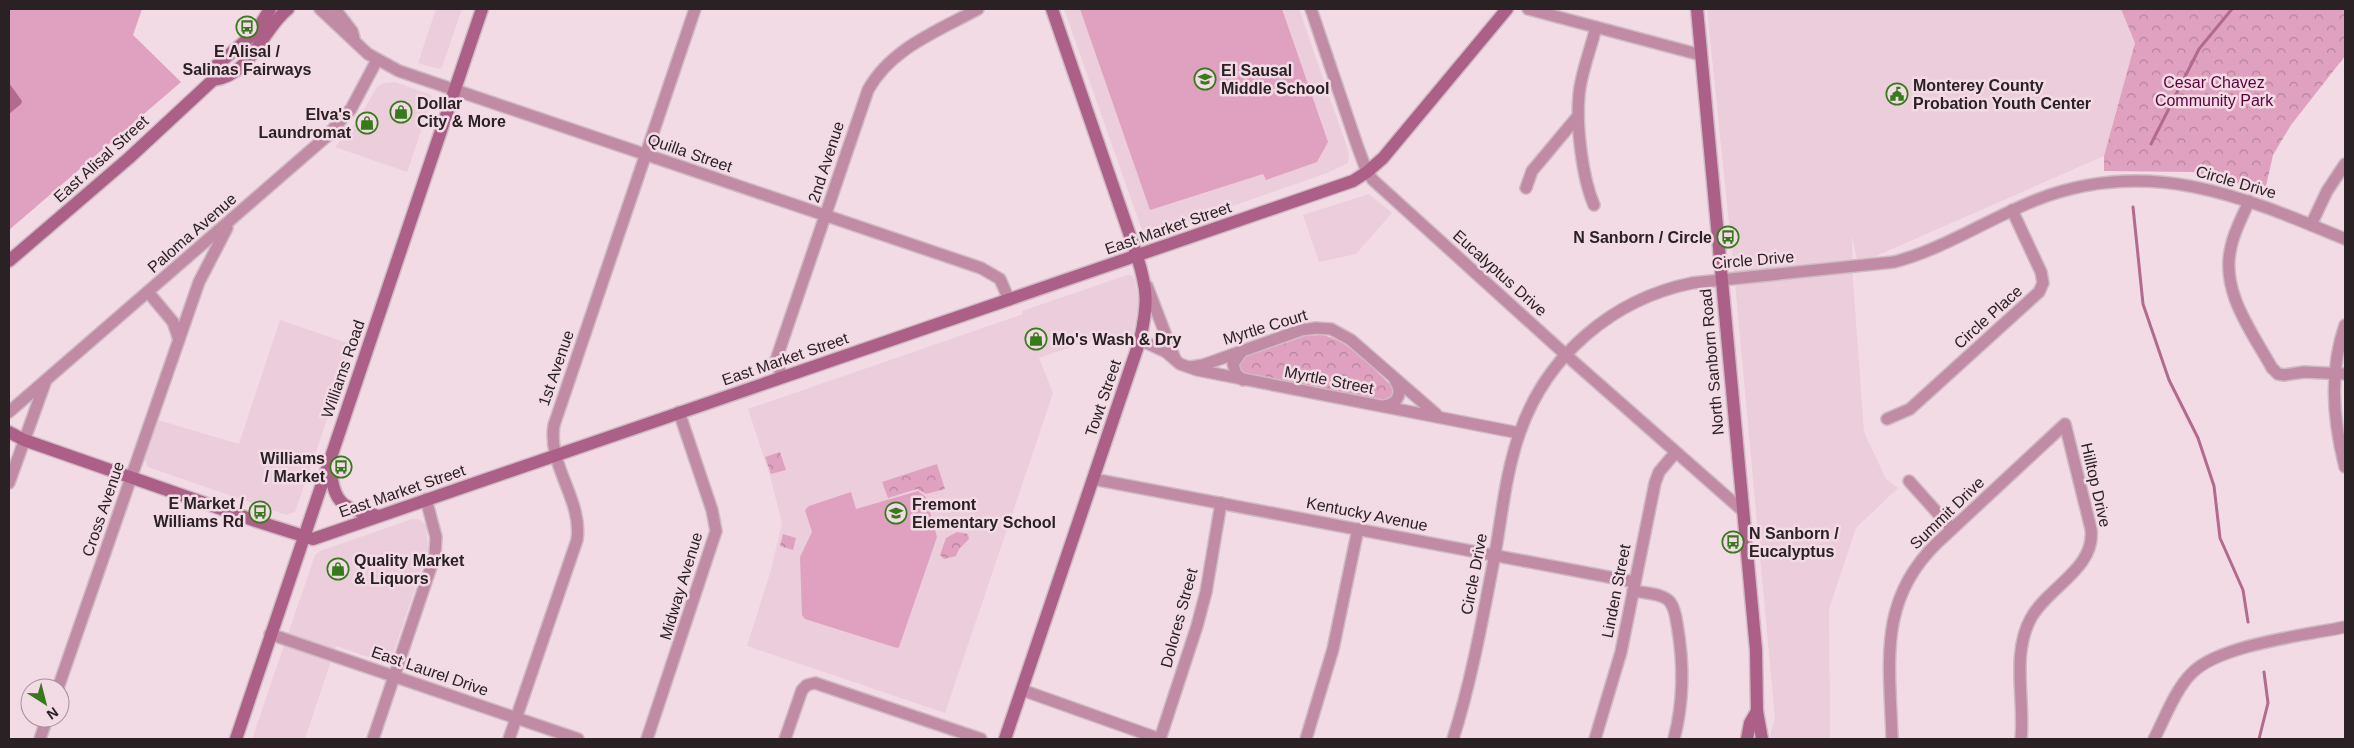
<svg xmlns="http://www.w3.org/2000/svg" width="2354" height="748" font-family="Helvetica,sans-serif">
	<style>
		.built { fill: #eccddb }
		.grass { fill: #dfa1bf }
		.forest { fill: url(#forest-crowns) }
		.water { fill: #b26a8f }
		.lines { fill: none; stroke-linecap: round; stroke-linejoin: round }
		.stream { stroke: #b26a8f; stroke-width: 3 }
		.street-casing { stroke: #cfbac3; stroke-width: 14 }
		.secondary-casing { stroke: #cfbac3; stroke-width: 15 }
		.street { stroke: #c18ba5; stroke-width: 11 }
		.secondary { stroke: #ac5f87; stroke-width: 12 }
		.labels { text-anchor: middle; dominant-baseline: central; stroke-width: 5; stroke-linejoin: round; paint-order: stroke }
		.poi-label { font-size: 16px; font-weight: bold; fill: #2a2125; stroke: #f3dbe6; text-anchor: start }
		.park-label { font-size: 16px; fill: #5b003c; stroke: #f3dbe6 }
		.street-label { font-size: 16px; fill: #2a2125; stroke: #f3dbe6 }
	</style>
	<defs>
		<pattern id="forest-crowns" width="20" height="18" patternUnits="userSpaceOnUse" patternTransform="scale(1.25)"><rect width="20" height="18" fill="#dfa1bf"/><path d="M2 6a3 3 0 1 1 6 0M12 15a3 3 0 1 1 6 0" fill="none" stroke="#b5839b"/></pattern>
	</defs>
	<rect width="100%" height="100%" fill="#f3dbe6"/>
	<g class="built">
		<path d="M 436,9 L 462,9 L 442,67 L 439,69 L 418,63 Z"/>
		<path d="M 1064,9 L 1299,9 L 1349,153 L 1348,163 L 1330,172 L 1150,235 L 1143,233 Z"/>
		<path d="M 1707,9 L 2121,9 L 2135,43 L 2104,156 L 1858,264 L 1852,236 L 1853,281 L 1864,432 L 1886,479 L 1898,488 L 1856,528 L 1829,609 L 1830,739 L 1769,739 L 1775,719 L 1734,272 Z"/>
		<path d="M 395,82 L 431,95 L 432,99 L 407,172 L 335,147 L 356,123 L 378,86 L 384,83 Z"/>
		<path d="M 1369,194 L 1392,213 L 1356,254 L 1319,262 L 1303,215 Z"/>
		<path d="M 1127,275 L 1131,275 L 1135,279 L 1138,298 L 1138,313 L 1131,340 L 1088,341 L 1039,358 L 1053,393 L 945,713 L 747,646 L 771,570 L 782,523 L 770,476 L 748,409 L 1023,314 L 1022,311 Z"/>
		<path d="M 280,320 L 353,345 L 295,512 L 286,515 L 148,467 L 145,459 L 158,420 L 239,444 Z"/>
		<path d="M 412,519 L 418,519 L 426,525 L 428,550 L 392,657 L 388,661 L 380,661 L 336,646 L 305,739 L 252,739 L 315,555 L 320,551 Z"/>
	</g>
	<g class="grass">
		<path d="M 9,9 L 142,9 L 133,35 L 181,82 L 9,230 Z"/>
		<path d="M 1080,9 L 1282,9 L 1328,142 L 1317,162 L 1266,180 L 1263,174 L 1150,210 Z"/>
		<path d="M 918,491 L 926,497 L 937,537 L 899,647 L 897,648 L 805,619 L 802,615 L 800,557 L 812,532 L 805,510 L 809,506 L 851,492 L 856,509 Z"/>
	</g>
	<g class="forest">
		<path d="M 2121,9 L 2345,9 L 2345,56 L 2291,125 L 2273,155 L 2266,186 L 2249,186 L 2193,172 L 2104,171 L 2104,156 L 2135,43 Z"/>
		<path d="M 1322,335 C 1351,341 1372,368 1393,387 L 1396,393 L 1388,402 L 1380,400 L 1241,373 L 1236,364 L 1242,358 L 1305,336 Z"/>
		<path d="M 780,452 L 786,470 L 771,474 L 765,457 Z"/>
		<path d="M 937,464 L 945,489 L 926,494 L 917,489 L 888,498 L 882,482 Z"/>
		<path d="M 957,532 L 968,534 L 969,539 L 959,549 L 956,556 L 944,559 L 940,555 L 946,538 Z"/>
		<path d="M 783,534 L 796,538 L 793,550 L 780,546 Z"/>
	</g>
	<path class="water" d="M 9,83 L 22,101 L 21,104 L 9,114 Z"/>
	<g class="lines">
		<g class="stream">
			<path d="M 2151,144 L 2199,49 L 2232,9"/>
			<path d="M 2133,207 L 2143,304 L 2169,380 L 2198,438 L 2214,486 L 2220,538 L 2243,590 L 2248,622"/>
			<path d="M 2259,739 L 2268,703 L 2264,672"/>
		</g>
		<g class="street-casing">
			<g id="street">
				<path d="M 320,9 L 368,54 L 399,71 L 981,268 L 1000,279 L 1009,300"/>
				<path d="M 335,9 L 352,31 L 354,38"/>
				<path d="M 1311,9 L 1357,145 L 1367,172 L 1373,180 L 1566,355 L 1743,511"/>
				<path d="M 1528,9 L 1701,55"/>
				<path d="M 1526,188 L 1532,171 L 1578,116"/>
				<path d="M 2249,201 C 2243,216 2234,231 2231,247 C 2220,291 2252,332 2272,368 L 2278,374 L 2284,375 L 2304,372 L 2345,374"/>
				<path d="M 1594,205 C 1582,177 1576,125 1579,95 C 1581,72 1591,49 1596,27"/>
				<path d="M 2311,225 L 2327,191 L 2345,164"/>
				<path d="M 1147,286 L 1175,359"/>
				<path d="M 148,292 L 173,322 L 179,340"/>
				<path d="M 2345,325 C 2329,371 2333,421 2345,467"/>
				<path d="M 1140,340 L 1166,352 L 1180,364 L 1197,370 L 1519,433"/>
				<path d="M 1242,351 L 1233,364 L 1236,374 L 1243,380"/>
				<path d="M 1190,367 L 1203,365 L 1301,330 L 1316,328 L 1331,329 L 1351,340 L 1436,414"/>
				<path d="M 782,377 L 776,360 L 868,90 C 891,48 938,31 978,9"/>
				<path d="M 1384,406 C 1399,403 1403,393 1395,380"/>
				<path d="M 9,412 L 326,137 L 351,109 L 377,60"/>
				<path d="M 1887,419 L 1910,409 L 2039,292 L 2043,283 L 2041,272 L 2012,210"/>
				<path d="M 1093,479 L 1635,582"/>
				<path d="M 1909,481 L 1952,529"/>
				<path d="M 9,483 L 45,383"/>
				<path d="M 1633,591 C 1644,593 1663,593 1670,602 C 1674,607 1676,617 1677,624 C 1684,663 1684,701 1674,739"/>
				<path d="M 270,634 L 578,739"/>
				<path d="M 58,688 L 199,282 L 227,228"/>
				<path d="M 1022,690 L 1160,739"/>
				<path d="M 40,739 L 47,718"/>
				<path d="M 373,739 L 435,555 L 436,537 L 426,499"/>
				<path d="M 509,739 L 577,540 C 583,500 547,465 554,425 L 695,9"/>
				<path d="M 647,739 L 716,531 L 712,510 L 679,412"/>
				<path d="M 785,739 L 802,690 L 807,685 L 815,683 L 981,739"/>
				<path d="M 1160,739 L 1197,626 L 1206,592 L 1221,503"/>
				<path d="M 1306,739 L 1333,649 L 1358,529"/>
				<path d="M 1453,739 C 1472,679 1483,616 1495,554 C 1502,514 1506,471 1520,432 C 1547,355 1613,299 1692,283 L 1894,262 C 1944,249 1988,219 2036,200 C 2148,156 2242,196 2345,239"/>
				<path d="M 1595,739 L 1621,652 L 1655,483 L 1659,472 L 1675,453"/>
				<path d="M 1892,739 C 1890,664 1877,601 1937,543 L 2065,424 L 2091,529 C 2096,568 2048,587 2031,618 C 2011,654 2025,700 2021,739"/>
				<path d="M 2154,739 C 2164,720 2176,688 2192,673 C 2219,645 2306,635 2345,627"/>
			</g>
		</g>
		<g class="secondary-casing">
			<g id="secondary">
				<path d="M 1697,9 L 1756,650 L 1757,711 L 1762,739"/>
				<path d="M 213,80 L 212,69 L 256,32 L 270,9"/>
				<path d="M 9,261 L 129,158 L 213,80 C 251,76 262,29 288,9"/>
				<path d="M 9,432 L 24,440 L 256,521 L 313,539 L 1353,181 L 1367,172 L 1383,158 L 1507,9"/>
				<path d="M 330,466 C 334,505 342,508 379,516"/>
				<path d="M 236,739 L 482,9"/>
				<path d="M 1005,739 L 1140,340 C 1148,304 1148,291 1137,256 L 1052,9"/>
				<path d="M 1747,739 L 1750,723 L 1757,711"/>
			</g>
		</g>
		<use href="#street" class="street"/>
		<use href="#secondary" class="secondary"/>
	</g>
	<defs>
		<g id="bus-ring" transform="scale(1.125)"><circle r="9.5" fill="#f3dbe6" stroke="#377a1b" stroke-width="1.5"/><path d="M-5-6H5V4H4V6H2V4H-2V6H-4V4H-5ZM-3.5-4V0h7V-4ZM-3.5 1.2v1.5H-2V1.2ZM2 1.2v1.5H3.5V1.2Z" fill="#377a1b"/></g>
		<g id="school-ring" transform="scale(1.125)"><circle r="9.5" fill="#f3dbe6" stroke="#377a1b" stroke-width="1.5"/><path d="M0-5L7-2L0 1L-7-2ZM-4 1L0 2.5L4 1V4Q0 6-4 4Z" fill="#377a1b"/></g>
		<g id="civic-ring" transform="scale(1.125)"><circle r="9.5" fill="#f3dbe6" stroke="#377a1b" stroke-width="1.5"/><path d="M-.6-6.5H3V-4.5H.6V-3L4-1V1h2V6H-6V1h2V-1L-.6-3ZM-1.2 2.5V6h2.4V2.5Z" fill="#377a1b"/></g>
		<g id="shop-ring" transform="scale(1.125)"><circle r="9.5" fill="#f3dbe6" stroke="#377a1b" stroke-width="1.5"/><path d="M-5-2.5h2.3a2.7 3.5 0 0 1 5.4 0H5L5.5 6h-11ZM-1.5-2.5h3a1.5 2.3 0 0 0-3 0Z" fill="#377a1b"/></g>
	</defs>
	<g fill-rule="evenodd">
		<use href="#bus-ring" x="247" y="27"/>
		<use href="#school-ring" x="1205" y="79"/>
		<use href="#civic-ring" x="1897" y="94"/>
		<use href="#shop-ring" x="401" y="112"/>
		<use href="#shop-ring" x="367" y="123"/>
		<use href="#bus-ring" x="1728" y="237"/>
		<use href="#shop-ring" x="1036" y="339"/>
		<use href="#bus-ring" x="341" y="467"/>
		<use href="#bus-ring" x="260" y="512"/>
		<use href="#school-ring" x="896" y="513"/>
		<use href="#bus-ring" x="1733" y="542"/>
		<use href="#shop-ring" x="338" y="569"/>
	</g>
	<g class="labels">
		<g class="poi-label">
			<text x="247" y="51" text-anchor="middle">E Alisal /<tspan x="247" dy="18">Salinas Fairways</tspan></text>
			<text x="1221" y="70">El Sausal<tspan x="1221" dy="18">Middle School</tspan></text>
			<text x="1913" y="85">Monterey County<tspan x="1913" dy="18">Probation Youth Center</tspan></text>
			<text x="417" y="103">Dollar<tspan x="417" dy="18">City &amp; More</tspan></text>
			<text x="351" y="114" text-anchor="end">Elva's<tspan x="351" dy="18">Laundromat</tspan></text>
			<text x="1712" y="237" text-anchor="end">N Sanborn / Circle</text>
			<text x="1052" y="339">Mo's Wash &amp; Dry</text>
			<text x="325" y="458" text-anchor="end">Williams<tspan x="325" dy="18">/ Market</tspan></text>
			<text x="244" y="503" text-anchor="end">E Market /<tspan x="244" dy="18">Williams Rd</tspan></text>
			<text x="912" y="504">Fremont<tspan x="912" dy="18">Elementary School</tspan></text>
			<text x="1749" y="533">N Sanborn /<tspan x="1749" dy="18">Eucalyptus</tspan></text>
			<text x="354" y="560">Quality Market<tspan x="354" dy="18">&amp; Liquors</tspan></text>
		</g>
		<g class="park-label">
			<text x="2214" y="82">Cesar Chavez<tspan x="2214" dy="18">Community Park</tspan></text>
		</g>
		<g class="street-label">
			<text transform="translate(690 153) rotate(19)">Quilla Street</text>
			<text transform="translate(101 159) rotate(-42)">East Alisal Street</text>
			<text transform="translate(826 162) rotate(-72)">2nd Avenue</text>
			<text transform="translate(2236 182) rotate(16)">Circle Drive</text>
			<text transform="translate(1168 228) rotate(-19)">East Market Street</text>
			<text transform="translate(192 233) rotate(-41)">Paloma Avenue</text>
			<text transform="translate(1753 260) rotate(-5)">Circle Drive</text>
			<text transform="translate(1500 273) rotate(42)">Eucalyptus Drive</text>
			<text transform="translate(1988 317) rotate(-42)">Circle Place</text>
			<text transform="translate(1265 327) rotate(-17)">Myrtle Court</text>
			<text transform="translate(785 359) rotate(-19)">East Market Street</text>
			<text transform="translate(1712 362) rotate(-95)">North Sanborn Road</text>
			<text transform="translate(556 368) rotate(-71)">1st Avenue</text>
			<text transform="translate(343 369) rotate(-71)">Williams Road</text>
			<text transform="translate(1329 380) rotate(11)">Myrtle Street</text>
			<text transform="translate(1103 398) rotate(-71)">Towt Street</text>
			<text transform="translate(2096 485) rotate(77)">Hilltop Drive</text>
			<text transform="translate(402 491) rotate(-19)">East Market Street</text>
			<text transform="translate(103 509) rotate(-71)">Cross Avenue</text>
			<text transform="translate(1947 513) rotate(-44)">Summit Drive</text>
			<text transform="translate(1367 514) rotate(11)">Kentucky Avenue</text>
			<text transform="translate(1474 574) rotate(-79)">Circle Drive</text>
			<text transform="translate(681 586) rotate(-73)">Midway Avenue</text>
			<text transform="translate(1616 591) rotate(-79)">Linden Street</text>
			<text transform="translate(1179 618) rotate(-75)">Dolores Street</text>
			<text transform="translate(430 671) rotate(19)">East Laurel Drive</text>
		</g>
	</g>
	<rect width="2354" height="748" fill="none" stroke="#2a2125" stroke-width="20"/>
	<g transform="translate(45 703) rotate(144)"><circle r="24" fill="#f3dbe6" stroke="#a39199"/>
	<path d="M0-4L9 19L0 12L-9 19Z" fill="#377a1b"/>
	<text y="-8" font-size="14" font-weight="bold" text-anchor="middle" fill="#2a2125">N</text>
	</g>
</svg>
